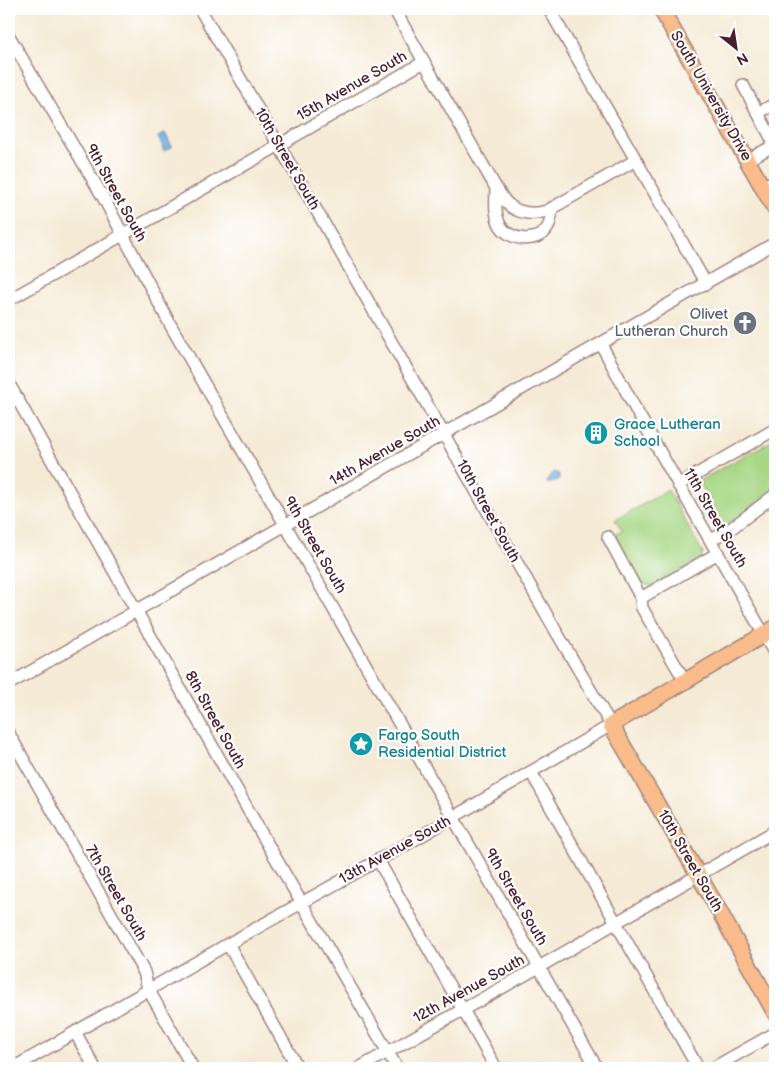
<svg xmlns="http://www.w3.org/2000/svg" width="784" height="1077" font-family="'Balsamiq Sans',sans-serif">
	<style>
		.green { fill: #a8d886; stroke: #797c58 }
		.water { fill: #6fafe3; stroke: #5c6787 }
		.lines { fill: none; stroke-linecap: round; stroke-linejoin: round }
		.minor-casing { stroke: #a08480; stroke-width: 14 }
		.major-casing { stroke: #a08480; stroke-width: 18 }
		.minor { stroke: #fff; stroke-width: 11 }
		.major { stroke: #f9bc8a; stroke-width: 15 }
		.labels { text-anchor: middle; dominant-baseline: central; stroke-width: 4.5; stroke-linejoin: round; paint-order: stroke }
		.street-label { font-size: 15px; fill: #4a1f2b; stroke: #fff }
		.worship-label { font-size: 15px; fill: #5b616d; stroke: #fff; text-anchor: end }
		.culture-label { font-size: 15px; fill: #0d838f; stroke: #fff; text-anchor: start }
	</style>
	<rect width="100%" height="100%" fill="#fff"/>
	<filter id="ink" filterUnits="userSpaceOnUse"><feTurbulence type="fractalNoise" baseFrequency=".02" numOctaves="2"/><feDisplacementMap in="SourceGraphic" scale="10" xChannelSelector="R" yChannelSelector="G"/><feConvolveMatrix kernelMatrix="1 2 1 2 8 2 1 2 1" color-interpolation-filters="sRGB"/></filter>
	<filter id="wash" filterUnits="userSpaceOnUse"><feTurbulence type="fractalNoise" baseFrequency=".0096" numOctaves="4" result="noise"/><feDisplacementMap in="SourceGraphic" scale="20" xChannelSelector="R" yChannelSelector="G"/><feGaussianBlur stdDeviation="1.12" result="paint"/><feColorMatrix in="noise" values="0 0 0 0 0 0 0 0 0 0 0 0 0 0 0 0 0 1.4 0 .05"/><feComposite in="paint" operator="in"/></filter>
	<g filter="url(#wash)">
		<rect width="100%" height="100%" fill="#f5ead5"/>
		<g class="green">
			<path d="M 775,439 L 775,488 L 725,528 L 699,481 Z"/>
			<path d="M 668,490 L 703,553 L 701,559 L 652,586 L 642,584 L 614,535 L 622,531 L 615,520 Z"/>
		</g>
		<g class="water">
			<path d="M 165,133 L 172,147 L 164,151 L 162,148 L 163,147 L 158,137 Z"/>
			<path d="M 554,472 L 559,474 L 559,479 L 552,483 L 547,483 L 548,478 Z"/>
		</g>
	</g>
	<g filter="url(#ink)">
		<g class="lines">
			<g class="minor-casing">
				<g id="minor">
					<path d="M 394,9 L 496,188 C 500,193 503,200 508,204 C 518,214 534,215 547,211 L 636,160"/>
					<path d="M 549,9 L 636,160 L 706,284"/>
					<path d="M 9,36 L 103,197 L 171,326 L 597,1068"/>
					<path d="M 743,85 L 775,145"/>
					<path d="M 758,113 L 775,104"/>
					<path d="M 747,160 L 775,145"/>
					<path d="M 763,187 L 775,180"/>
					<path d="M 496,188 C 496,199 494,212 499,223 C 507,241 538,245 548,227 C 551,222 551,214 552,208"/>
					<path d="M 9,300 L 424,62"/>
					<path d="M 601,344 L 636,410 L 775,654"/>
					<path d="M 9,384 L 260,831 L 397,1068"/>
					<path d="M 678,485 L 772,431 L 775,431"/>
					<path d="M 608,537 L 641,598 L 718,553"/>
					<path d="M 711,540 L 729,530 L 775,495"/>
					<path d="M 641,598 L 642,608 L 685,681"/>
					<path d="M 9,684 L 775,243"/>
					<path d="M 9,734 L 144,972 L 148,989 L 193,1068"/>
					<path d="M 531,772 L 698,1068"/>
					<path d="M 378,860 L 496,1068"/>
					<path d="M 228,944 L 298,1068"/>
					<path d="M 75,1032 L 95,1068"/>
					<path d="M 13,1068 L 228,944 L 409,843 L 611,725 L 557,633 L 310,199 L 200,9"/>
					<path d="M 359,1068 L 539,967 L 775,831"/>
					<path d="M 713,1068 L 775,1033"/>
				</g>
			</g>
			<g class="major-casing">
				<g id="major">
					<path d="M 661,9 L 775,209"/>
					<path d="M 775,628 L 611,725 L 717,907 L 775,1013"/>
				</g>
			</g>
			<use href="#minor" class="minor"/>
			<use href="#major" class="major"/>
		</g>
	</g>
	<defs>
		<g id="church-disc" transform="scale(1.25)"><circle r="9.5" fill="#6b7280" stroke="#fff"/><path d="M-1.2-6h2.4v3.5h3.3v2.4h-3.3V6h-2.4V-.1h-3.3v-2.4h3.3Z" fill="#fff"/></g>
		<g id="building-disc" transform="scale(1.25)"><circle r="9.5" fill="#0f9aa8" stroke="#fff"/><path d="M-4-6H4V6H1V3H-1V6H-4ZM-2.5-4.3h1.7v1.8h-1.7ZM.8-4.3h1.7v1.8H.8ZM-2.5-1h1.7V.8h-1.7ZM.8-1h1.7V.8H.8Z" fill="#fff"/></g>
		<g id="sight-disc" transform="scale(1.25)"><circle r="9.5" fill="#0f9aa8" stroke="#fff"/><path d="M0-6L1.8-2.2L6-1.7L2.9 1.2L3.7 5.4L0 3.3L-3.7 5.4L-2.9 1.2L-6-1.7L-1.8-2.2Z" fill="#fff"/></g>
	</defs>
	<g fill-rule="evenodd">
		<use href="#church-disc" x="745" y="323"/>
		<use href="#building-disc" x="596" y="433"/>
		<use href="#sight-disc" x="361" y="744"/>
	</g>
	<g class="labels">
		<g class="street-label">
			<text transform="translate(352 86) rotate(-30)">15th Avenue South</text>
			<text transform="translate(711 96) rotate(60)">South University Drive</text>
			<text transform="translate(287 159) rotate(60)">10th Street South</text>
			<text transform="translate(116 193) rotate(61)">9th Street South</text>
			<text transform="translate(385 451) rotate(-30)">14th Avenue South</text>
			<text transform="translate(488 511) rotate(61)">10th Street South</text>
			<text transform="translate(715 518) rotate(60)">11th Street South</text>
			<text transform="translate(315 545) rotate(60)">9th Street South</text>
			<text transform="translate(215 720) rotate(61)">8th Street South</text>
			<text transform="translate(395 850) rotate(-29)">13th Avenue South</text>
			<text transform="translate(690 861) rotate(60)">10th Street South</text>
			<text transform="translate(116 893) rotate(60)">7th Street South</text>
			<text transform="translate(516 897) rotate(60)">9th Street South</text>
			<text transform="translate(469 989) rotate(-29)">12th Avenue South</text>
		</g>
		<g class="worship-label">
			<text x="728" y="314">Olivet<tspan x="728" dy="17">Lutheran Church</tspan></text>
		</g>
		<g class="culture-label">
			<text x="614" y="424">Grace Lutheran<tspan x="614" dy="17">School</tspan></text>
			<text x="378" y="735">Fargo South<tspan x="378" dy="17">Residential District</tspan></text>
		</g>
	</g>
	<rect width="784" height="1077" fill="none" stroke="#fff" stroke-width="30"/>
	<g transform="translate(736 48) rotate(150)" stroke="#ffffff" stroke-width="4" paint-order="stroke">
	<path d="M0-4L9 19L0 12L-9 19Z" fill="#4a1f2b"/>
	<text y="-8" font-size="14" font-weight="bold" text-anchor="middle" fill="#4a1f2b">N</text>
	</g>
</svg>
